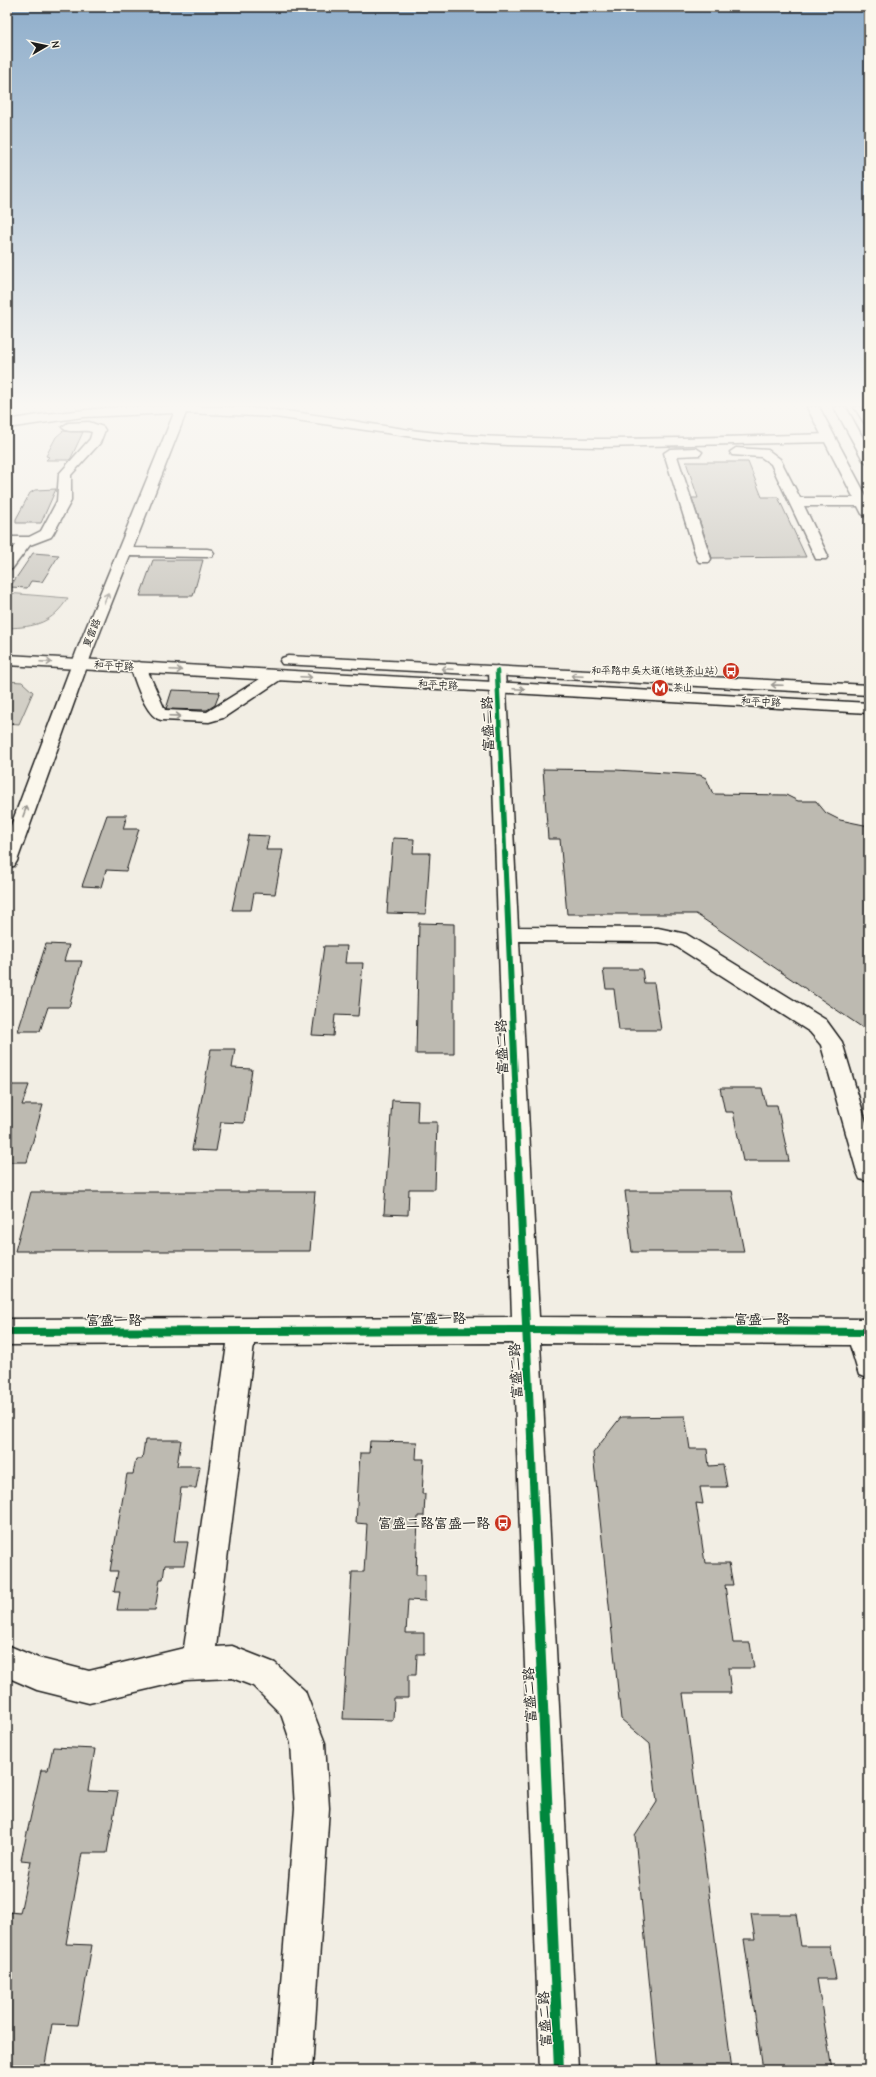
<svg xmlns="http://www.w3.org/2000/svg" width="876" height="2077" font-family="'Comic Neue','LXGW WenKai TC',sans-serif">
	<style>
		.green { fill: #d2cfc6; stroke: #777671 }
		.building { fill: #bdbab1; stroke: #1c1c1c }
		.lines { fill: none; stroke-linecap: round; stroke-linejoin: round }
		.minor-casing { stroke: #1c1c1c; stroke-width: 3 }
		.major-casing { stroke: #1c1c1c; stroke-width: 3 }
		.minor { fill: #fbf7ec; fill-rule: evenodd }
		.major { fill: #fbf7ec; fill-rule: evenodd }
		.cycleway-far3-casing { stroke: #fbf7ec; stroke-width: 6 }
		.cycleway-far2-casing { stroke: #fbf7ec; stroke-width: 8 }
		.cycleway-far1-casing { stroke: #fbf7ec; stroke-width: 10 }
		.cycleway-casing { stroke: #fbf7ec; stroke-width: 12 }
		.cycleway-far3 { stroke: #00873e; stroke-width: 4.5 }
		.cycleway-far2 { stroke: #00873e; stroke-width: 6 }
		.cycleway-far1 { stroke: #00873e; stroke-width: 8 }
		.cycleway { stroke: #00873e; stroke-width: 10 }
		.oneway { stroke: #97948e }
		.labels { text-anchor: middle; dominant-baseline: central; stroke-width: 3; stroke-linejoin: round; paint-order: stroke }
		.far-street-label { font-size: 10px; fill: #1c1c1c; stroke: #fbf7ec }
		.far-poi-label { font-size: 10px; fill: #1c1c1c; stroke: #fbf7ec; text-anchor: end }
		.near-street-label { font-size: 14px; fill: #1c1c1c; stroke: #fbf7ec }
		.near-poi-label { font-size: 14px; fill: #1c1c1c; stroke: #fbf7ec; text-anchor: end }
	</style>
	<rect width="100%" height="100%" fill="#f2eee4"/>
	<filter id="ink" filterUnits="userSpaceOnUse"><feTurbulence type="fractalNoise" baseFrequency=".025" numOctaves="2"/><feDisplacementMap in="SourceGraphic" scale="8" xChannelSelector="R" yChannelSelector="G"/><feConvolveMatrix kernelMatrix="1 2 1 2 8 2 1 2 1" color-interpolation-filters="sRGB"/></filter>
	<g filter="url(#ink)">
		<g class="green">
			<path d="M 7,593 L 68,598 C 52,623 36,627 7,628 Z"/>
			<path d="M 7,681 L 22,682 L 33,692 L 19,724 L 7,723 Z"/>
		</g>
		<g class="building">
			<path d="M 63,431 L 83,432 L 71,458 L 69,460 L 46,460 L 49,457 L 46,456 L 56,437 Z"/>
			<path d="M 686,462 L 748,462 L 762,497 L 778,497 L 806,557 L 712,558 L 692,498 L 698,498 Z"/>
			<path d="M 56,489 L 41,523 L 16,523 L 16,519 L 30,493 L 35,490 Z"/>
			<path d="M 33,553 L 59,555 L 42,582 L 31,581 L 27,588 L 10,587 Z"/>
			<path d="M 153,560 L 203,560 L 193,596 L 140,596 Z"/>
			<path d="M 172,690 L 220,692 L 215,705 L 207,710 L 166,709 Z"/>
			<path d="M 543,769 L 616,770 L 700,775 L 706,778 L 713,794 L 786,795 L 798,801 L 816,801 L 826,813 L 840,820 L 869,826 L 869,1032 L 696,914 L 567,914 L 560,839 L 548,839 Z"/>
			<path d="M 107,815 L 127,815 L 123,829 L 139,829 L 126,871 L 106,870 L 101,887 L 82,886 Z"/>
			<path d="M 248,835 L 269,836 L 266,850 L 283,850 L 275,894 L 254,893 L 251,910 L 232,910 Z"/>
			<path d="M 393,838 L 414,839 L 413,853 L 430,853 L 426,914 L 387,913 Z"/>
			<path d="M 419,923 L 454,924 L 454,1054 L 416,1054 Z"/>
			<path d="M 46,944 L 69,945 L 64,961 L 82,961 L 69,1007 L 48,1007 L 40,1031 L 18,1031 Z"/>
			<path d="M 324,946 L 347,946 L 345,963 L 363,963 L 358,1016 L 335,1015 L 333,1036 L 312,1035 Z"/>
			<path d="M 603,969 L 642,969 L 644,983 L 654,983 L 661,1030 L 619,1030 L 614,989 L 606,989 Z"/>
			<path d="M 211,1049 L 235,1049 L 232,1068 L 252,1069 L 244,1123 L 221,1122 L 216,1151 L 192,1150 Z"/>
			<path d="M 7,1085 L 29,1085 L 22,1105 L 43,1105 L 27,1162 L 7,1162 Z"/>
			<path d="M 720,1088 L 762,1088 L 766,1105 L 777,1105 L 789,1161 L 743,1161 L 733,1112 L 725,1112 Z"/>
			<path d="M 392,1100 L 418,1101 L 417,1122 L 437,1122 L 435,1189 L 409,1189 L 408,1215 L 384,1214 Z"/>
			<path d="M 625,1191 L 732,1191 L 744,1252 L 632,1252 Z"/>
			<path d="M 31,1192 L 315,1192 L 310,1251 L 15,1251 Z"/>
			<path d="M 685,1416 L 690,1449 L 707,1449 L 709,1466 L 723,1465 L 727,1487 L 700,1487 L 703,1504 L 696,1503 L 705,1563 L 729,1563 L 733,1585 L 725,1585 L 733,1643 L 750,1643 L 754,1668 L 728,1668 L 731,1693 L 683,1693 L 732,2070 L 658,2070 L 635,1836 L 657,1802 L 650,1744 L 621,1719 L 593,1453 L 621,1417 Z"/>
			<path d="M 145,1440 L 181,1440 L 177,1466 L 200,1466 L 196,1488 L 181,1488 L 174,1542 L 188,1542 L 184,1565 L 165,1565 L 163,1579 L 160,1579 L 155,1610 L 117,1610 L 120,1592 L 114,1592 L 118,1571 L 110,1571 L 127,1474 L 133,1474 L 136,1459 L 142,1459 Z"/>
			<path d="M 370,1441 L 417,1442 L 416,1459 L 424,1459 L 422,1494 L 425,1494 L 424,1516 L 418,1516 L 416,1575 L 425,1575 L 425,1601 L 408,1600 L 406,1633 L 424,1633 L 424,1654 L 417,1654 L 416,1675 L 408,1675 L 408,1698 L 394,1698 L 393,1720 L 343,1719 L 352,1572 L 364,1572 L 367,1524 L 356,1523 L 360,1453 L 369,1453 Z"/>
			<path d="M 53,1747 L 95,1749 L 88,1791 L 118,1792 L 107,1853 L 82,1853 L 66,1944 L 92,1945 L 78,2025 L 52,2024 L 44,2070 L 7,2070 L 7,1921 L 9,1912 L 20,1913 L 31,1861 L 21,1860 L 41,1770 L 48,1770 Z"/>
			<path d="M 751,1914 L 796,1914 L 801,1946 L 830,1946 L 836,1979 L 817,1979 L 832,2070 L 763,2070 L 744,1939 L 755,1939 Z"/>
		</g>
		<g class="lines">
			<g class="minor-casing">
				<g id="minor">
					<path d="M 117,407 C 170,407 223,405 275,410 C 338,416 400,432 464,435 C 586,443 708,437 830,434 L 836,438 L 830,442 L 599,447 L 507,445 L 442,441 L 275,417 L 186,413 L 133,548 L 207,549 L 212,550 L 214,553 L 212,556 L 207,557 L 130,556 L 93,650 L 17,861 L 14,866 L 7,867 L 7,836 L 77,650 L 174,413 L 83,417 L 7,428 L 7,420 L 45,414 Z"/>
					<path d="M 89,422 L 103,427 L 105,430 L 100,443 L 71,475 L 71,501 L 53,534 L 51,537 L 30,545 L 12,569 L 7,570 L 7,556 L 15,545 L 7,545 L 7,537 L 29,537 L 41,531 L 57,501 L 59,474 L 90,439 L 92,432 C 83,428 68,435 62,427 L 68,423 Z"/>
					<path d="M 696,448 L 702,452 L 700,455 L 677,456 L 711,559 L 709,562 L 699,562 L 697,559 L 664,453 L 670,449 Z"/>
					<path d="M 736,448 L 768,450 L 780,459 L 800,498 L 863,498 L 868,499 L 869,503 L 863,506 L 804,506 L 828,556 L 826,559 L 816,559 L 771,464 L 761,457 L 732,455 L 730,452 Z"/>
					<path d="M 138,662 L 144,664 L 146,667 L 165,710 L 207,712 L 271,672 L 283,672 L 285,675 L 283,678 L 223,718 L 209,722 L 161,720 C 145,716 136,682 130,667 L 132,664 Z"/>
					<path d="M 497,666 L 503,668 L 505,671 L 518,927 L 658,928 L 686,934 L 826,1020 L 842,1042 L 869,1132 L 869,1182 L 860,1179 L 857,1172 L 821,1045 L 810,1032 L 674,945 L 658,942 L 519,941 L 539,1317 L 869,1319 L 869,1379 L 859,1375 L 850,1345 L 540,1343 L 578,2070 L 540,2070 L 513,1343 L 254,1344 L 216,1647 L 232,1646 L 275,1663 L 305,1691 L 325,1743 L 329,1808 L 312,2070 L 274,2070 L 295,1808 L 291,1743 L 281,1714 L 253,1686 L 232,1678 L 186,1680 L 89,1703 L 37,1690 L 7,1677 L 7,1645 L 38,1658 L 89,1671 L 184,1648 L 227,1344 L 7,1345 L 7,1319 L 512,1317 L 489,671 L 491,668 Z"/>
				</g>
			</g>
			<g class="major-casing">
				<g id="major">
					<path d="M 807,407 L 819,407 L 869,501 L 869,518 L 862,514 Z"/>
					<path d="M 834,407 L 846,407 L 869,449 L 869,464 L 863,460 Z"/>
					<path d="M 854,407 L 866,407 L 869,412 L 869,425 L 865,424 Z"/>
					<path d="M 7,655 L 869,703 L 869,713 L 7,665 Z"/>
					<path d="M 288,656 L 869,685 L 869,695 L 282,664 L 280,661 L 282,658 Z"/>
				</g>
			</g>
			<use href="#minor" class="minor"/>
			<use href="#major" class="major"/>
			<g class="cycleway-far3-casing">
				<path id="cycleway-far3" d="M 497,671 L 505,853"/>
			</g>
			<g class="cycleway-far2-casing">
				<path id="cycleway-far2" d="M 505,852 L 519,1169"/>
			</g>
			<g class="cycleway-far1-casing">
				<g id="cycleway-far1">
					<path d="M 519,1168 L 537,1570"/>
					<path d="M 7,1332 L 526,1330 L 869,1332"/>
				</g>
			</g>
			<g class="cycleway-casing">
				<path id="cycleway" d="M 537,1569 L 559,2070"/>
			</g>
			<use href="#cycleway-far3" class="cycleway-far3"/>
			<use href="#cycleway-far2" class="cycleway-far2"/>
			<use href="#cycleway-far1" class="cycleway-far1"/>
			<use href="#cycleway" class="cycleway"/>
		</g>
		<defs><path id="oneway-shaft" d="M-6 0H5M1.5-3L5.5 0L1.5 3" fill="none" stroke-width="1.6" stroke-linecap="round" stroke-linejoin="round"/></defs>
		<g class="oneway">
			<use href="#oneway-shaft" transform="translate(106 598) rotate(-68)"/>
			<use href="#oneway-shaft" transform="translate(46 662) rotate(3)"/>
			<use href="#oneway-shaft" transform="translate(447 669) rotate(-177)"/>
			<use href="#oneway-shaft" transform="translate(176 670) rotate(3)"/>
			<use href="#oneway-shaft" transform="translate(577 676) rotate(-177)"/>
			<use href="#oneway-shaft" transform="translate(306 677) rotate(3)"/>
			<use href="#oneway-shaft" transform="translate(777 685) rotate(-178)"/>
			<use href="#oneway-shaft" transform="translate(519 689) rotate(3)"/>
			<use href="#oneway-shaft" transform="translate(175 716) rotate(2)"/>
			<use href="#oneway-shaft" transform="translate(25 811) rotate(-70)"/>
		</g>
	</g>
	<linearGradient id="sky" x2="0" y2="1"><stop stop-color="#8faecb"/><stop offset="0.58" stop-color="#f9f7f3"/><stop offset="1" stop-color="#f9f7f3" stop-opacity="0"/></linearGradient>
	<rect width="876" height="698" fill="url(#sky)"/>
	<defs>
		<g id="bus-disc" transform="scale(0.9)"><circle r="9.5" fill="#c8321e" stroke="#fbf7ec"/><path d="M-5-6H5V4H4V6H2V4H-2V6H-4V4H-5ZM-3.5-4V0h7V-4ZM-3.5 1.2v1.5H-2V1.2ZM2 1.2v1.5H3.5V1.2Z" fill="#fff"/></g>
		<g id="metro-disc" transform="scale(0.9)"><circle r="9.5" fill="#c8321e" stroke="#fbf7ec"/><path d="M-5.5 5V-5H-3L0 0L3-5H5.5V5H3V-.5L0 4L-3-.5V5Z" fill="#fff"/></g>
	</defs>
	<g fill-rule="evenodd">
		<use href="#bus-disc" x="731" y="671"/>
		<use href="#metro-disc" x="660" y="688"/>
		<use href="#bus-disc" x="503" y="1523"/>
	</g>
	<g class="labels">
		<g class="far-street-label">
			<text transform="translate(92 633) rotate(-68)">夏雷路</text>
			<text transform="translate(114 666) rotate(3)">和平中路</text>
			<text transform="translate(438 685) rotate(3)">和平中路</text>
			<text transform="translate(761 702) rotate(3)">和平中路</text>
		</g>
		<g class="far-poi-label">
			<text x="718" y="671">和平路中吴大道(地铁茶山站)</text>
			<text x="673" y="688" text-anchor="start">茶山</text>
		</g>
		<g class="near-street-label">
			<text transform="translate(488 724) rotate(-92)">富盛二路</text>
			<text transform="translate(502 1047) rotate(-92)">富盛二路</text>
			<text x="438" y="1318">富盛一路</text>
			<text x="762" y="1319">富盛一路</text>
			<text x="114" y="1320">富盛一路</text>
			<text transform="translate(516 1371) rotate(-93)">富盛二路</text>
			<text transform="translate(530 1695) rotate(-93)">富盛二路</text>
			<text transform="translate(545 2019) rotate(-93)">富盛二路</text>
		</g>
		<g class="near-poi-label">
			<text x="490" y="1523">富盛二路富盛一路</text>
		</g>
	</g>
	<rect width="876" height="2077" fill="none" stroke="#fbf7ec" stroke-width="24"/>
	<rect x="12" y="12" width="852" height="2053" fill="none" stroke="#1c1c1c" stroke-width="1.5" filter="url(#ink)"/>
	<g transform="translate(46 46) rotate(81)" stroke="#fbf7ec" stroke-width="3" paint-order="stroke">
	<path d="M0-3L7 15L0 10L-7 15Z" fill="#1c1c1c"/>
	<text y="-6" font-size="11" font-weight="bold" text-anchor="middle" fill="#1c1c1c">N</text>
	</g>
</svg>
